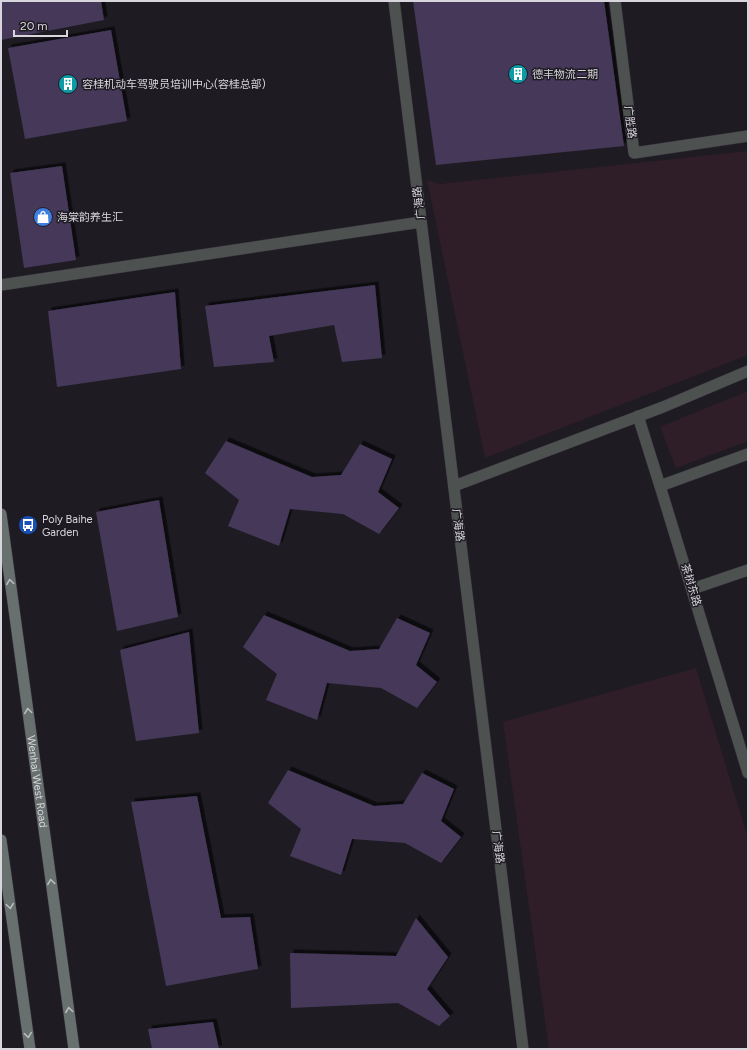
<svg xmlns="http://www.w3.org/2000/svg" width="749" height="1050" font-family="Figtree,'Noto Sans SC',sans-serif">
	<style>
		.industrial { fill: #2f1e27 }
		.building { fill: #443958; filter: url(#shadow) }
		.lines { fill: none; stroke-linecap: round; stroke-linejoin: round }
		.minor-casing { stroke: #38353d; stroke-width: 12 }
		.secondary-casing { stroke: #38353d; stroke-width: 12 }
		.minor { stroke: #4d5251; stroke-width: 11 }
		.secondary { stroke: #68706f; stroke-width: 11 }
		.oneway { stroke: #bcbcc1 }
		.labels { text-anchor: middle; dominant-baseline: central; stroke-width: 3; stroke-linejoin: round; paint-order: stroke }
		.poi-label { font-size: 11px; fill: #d8d6dc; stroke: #1e1b23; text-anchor: start }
		.street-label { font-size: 11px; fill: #d8d6dc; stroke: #1e1b23 }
	</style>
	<defs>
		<filter id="shadow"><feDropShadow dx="3.5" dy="-3.5" stdDeviation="0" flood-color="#0009"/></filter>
	</defs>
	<rect width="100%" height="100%" fill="#1e1b23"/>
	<g class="industrial">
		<path d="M 748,151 L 748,355 L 485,458 L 427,180 L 440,184 Z"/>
		<path d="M 748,391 L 748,441 L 676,468 L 660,427 Z"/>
		<path d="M 696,668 L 748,838 L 748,1049 L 549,1049 L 503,722 Z"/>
	</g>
	<g class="building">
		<path d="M 1,1 L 101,1 L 104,20 L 1,40 Z"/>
		<path d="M 413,1 L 604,1 L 624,146 L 436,165 Z"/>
		<path d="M 111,30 L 127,121 L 25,139 L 8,48 Z"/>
		<path d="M 62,166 L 76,260 L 24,268 L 10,173 Z"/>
		<path d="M 375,285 L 382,358 L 342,362 L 334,325 L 269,336 L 274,362 L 214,367 L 205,306 Z"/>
		<path d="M 175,292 L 181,369 L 57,387 L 48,311 Z"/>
		<path d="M 226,441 L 312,477 L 341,475 L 360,444 L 392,459 L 378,492 L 399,508 L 379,534 L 343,514 L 290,509 L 279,546 L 228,526 L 239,500 L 205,473 Z"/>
		<path d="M 159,500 L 178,617 L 117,631 L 96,512 Z"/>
		<path d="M 264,615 L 350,651 L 379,649 L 397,618 L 430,633 L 416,665 L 437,682 L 417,708 L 381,688 L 327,683 L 317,720 L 266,700 L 277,674 L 243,647 Z"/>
		<path d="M 189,632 L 199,733 L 136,741 L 120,650 Z"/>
		<path d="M 288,770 L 374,806 L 403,804 L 422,773 L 454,789 L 441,821 L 461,837 L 441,863 L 405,843 L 352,839 L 341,875 L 290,856 L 301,829 L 268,803 Z"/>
		<path d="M 197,796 L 221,918 L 250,917 L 258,969 L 166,986 L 131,802 Z"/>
		<path d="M 416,918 L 448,957 L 427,989 L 450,1016 L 439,1026 L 398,1003 L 291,1008 L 290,953 L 396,956 Z"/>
		<path d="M 213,1022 L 219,1049 L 152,1049 L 148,1029 Z"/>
	</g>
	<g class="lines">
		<g class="minor-casing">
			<g id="minor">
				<path d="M 394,1 L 523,1049"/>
				<path d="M 615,1 L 634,153 L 748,136"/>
				<path d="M 1,285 L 421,222"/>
				<path d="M 638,416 L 660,486"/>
				<path d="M 748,454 L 660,486 L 748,773"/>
				<path d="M 454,486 L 663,407 L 748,371"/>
				<path d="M 692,589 L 748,570"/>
			</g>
		</g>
		<g class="secondary-casing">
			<g id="secondary">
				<path id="s1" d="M 1,514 L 74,1049"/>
				<path d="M 1,840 L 30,1049"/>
			</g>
		</g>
		<use href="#minor" class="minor"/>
		<use href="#secondary" class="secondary"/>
	</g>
	<defs><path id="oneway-chevron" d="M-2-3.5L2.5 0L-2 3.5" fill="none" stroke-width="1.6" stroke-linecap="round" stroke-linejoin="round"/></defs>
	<g class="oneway">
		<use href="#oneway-chevron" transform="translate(10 582) rotate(-98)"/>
		<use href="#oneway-chevron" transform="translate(28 711) rotate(-98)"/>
		<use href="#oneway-chevron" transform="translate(51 882) rotate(-98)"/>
		<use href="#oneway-chevron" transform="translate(10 906) rotate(82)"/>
		<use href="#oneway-chevron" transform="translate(69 1010) rotate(-98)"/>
		<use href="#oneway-chevron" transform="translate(28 1035) rotate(82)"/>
	</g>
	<defs>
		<g id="building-disc" transform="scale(1)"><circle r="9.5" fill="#0f9aa8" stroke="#1e1b23"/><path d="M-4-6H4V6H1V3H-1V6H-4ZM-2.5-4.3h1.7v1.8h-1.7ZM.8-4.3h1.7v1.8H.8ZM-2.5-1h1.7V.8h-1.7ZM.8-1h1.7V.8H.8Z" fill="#fff"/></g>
		<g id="shop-disc" transform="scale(1)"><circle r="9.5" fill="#3f7fe0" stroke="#1e1b23"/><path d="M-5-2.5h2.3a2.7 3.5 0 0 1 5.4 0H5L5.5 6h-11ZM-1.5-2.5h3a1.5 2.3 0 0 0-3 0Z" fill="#fff"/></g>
		<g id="bus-disc" transform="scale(1)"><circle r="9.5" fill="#1a4fb4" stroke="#1e1b23"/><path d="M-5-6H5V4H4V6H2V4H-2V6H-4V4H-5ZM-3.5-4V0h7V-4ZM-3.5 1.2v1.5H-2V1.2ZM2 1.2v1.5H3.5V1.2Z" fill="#fff"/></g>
	</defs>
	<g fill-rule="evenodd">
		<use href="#building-disc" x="518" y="74"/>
		<use href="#building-disc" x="68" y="84"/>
		<use href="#shop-disc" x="43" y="217"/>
		<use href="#bus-disc" x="28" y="525"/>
	</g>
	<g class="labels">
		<g class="poi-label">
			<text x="532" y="74">德丰物流二期</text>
			<text x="82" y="84">容桂机动车驾驶员培训中心(容桂总部)</text>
			<text x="57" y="217">海棠韵养生汇</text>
			<text x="42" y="519">Poly Baihe<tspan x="42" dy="13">Garden</tspan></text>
		</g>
		<g class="street-label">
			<text transform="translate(630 122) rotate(83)">广胜路</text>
			<text transform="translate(419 203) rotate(-97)">广海路</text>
			<text transform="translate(458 525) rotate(83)">广海路</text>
			<text transform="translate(691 585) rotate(73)">茶树东路</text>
			<text stroke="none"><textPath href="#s1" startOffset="270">Wenhai West Road</textPath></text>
			<text transform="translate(498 847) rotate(83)">广海路</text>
		</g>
	</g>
	<rect width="749" height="1050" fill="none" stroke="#d8d6dc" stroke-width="4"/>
	<path d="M14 30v6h53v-6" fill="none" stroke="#d8d6dc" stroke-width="2"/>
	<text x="20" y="30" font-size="12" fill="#d8d6dc" stroke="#1e1b23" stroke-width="3" paint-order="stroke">20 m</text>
</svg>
